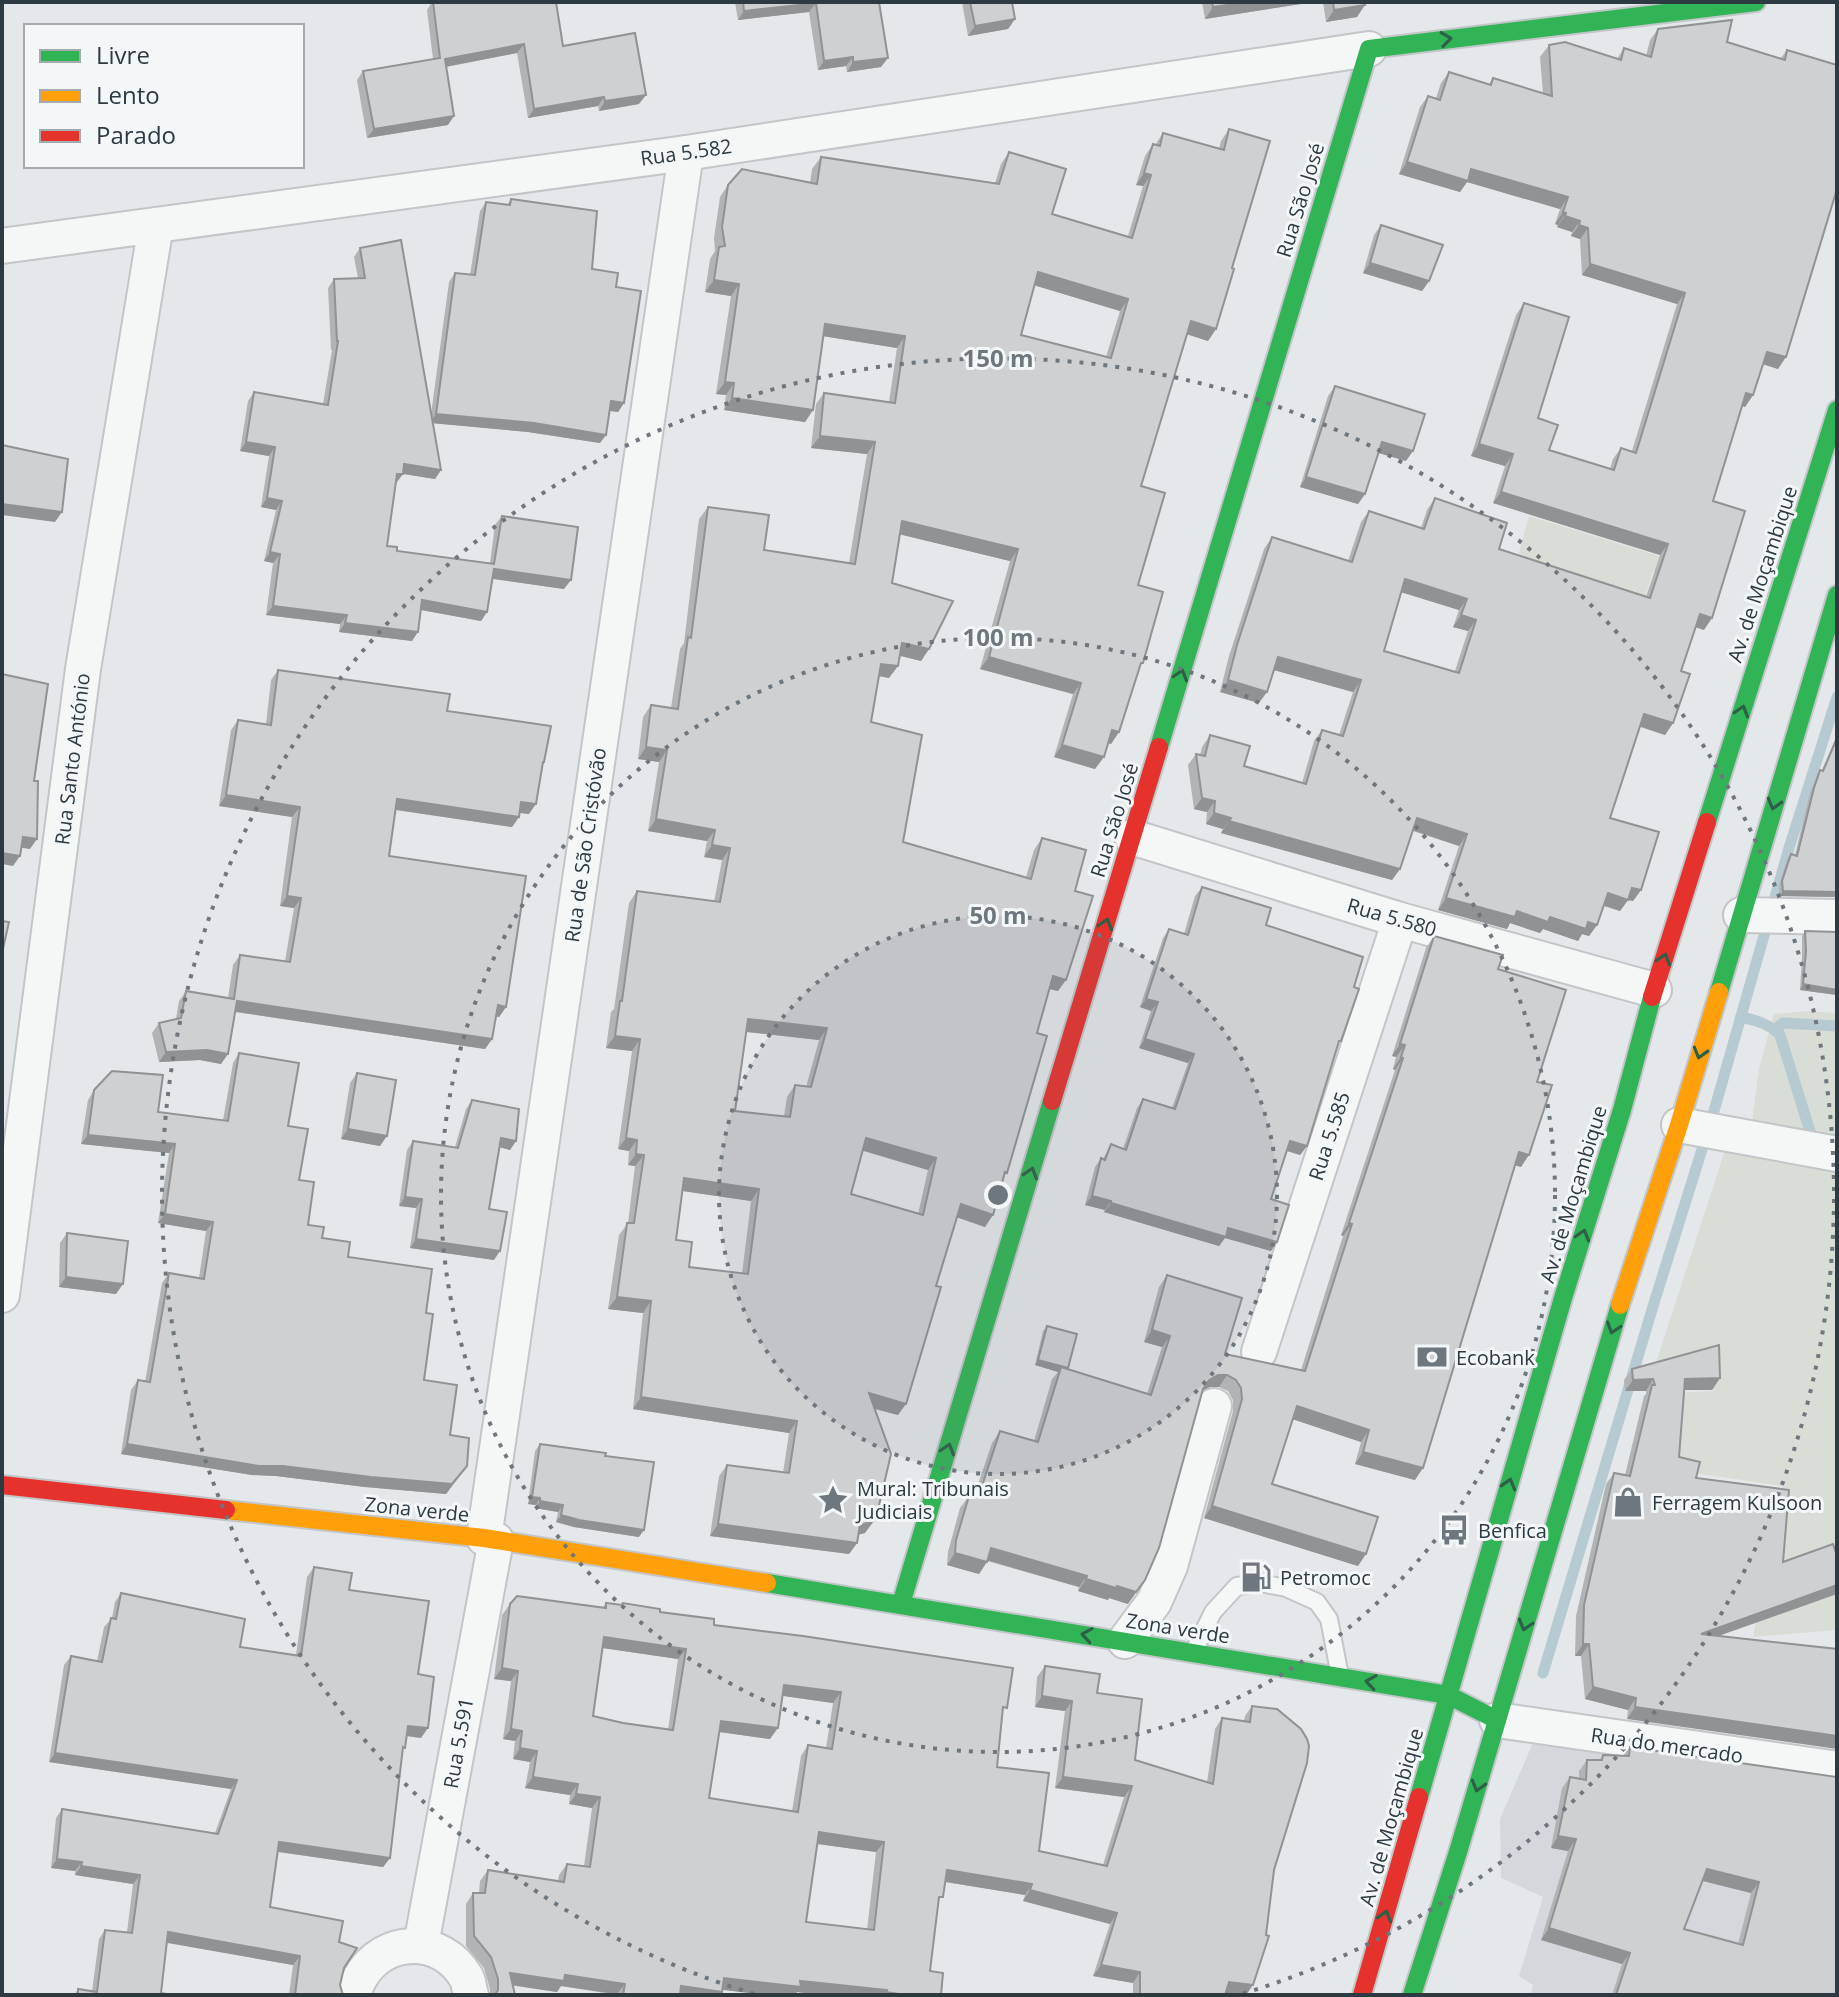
<svg xmlns="http://www.w3.org/2000/svg" width="1839" height="1997" font-family="'Open Sans',sans-serif">
	<style>
		.built { fill: #d4d8dd }
		.green { fill: #d8ddd6 }
		.lines { fill: none; stroke-linecap: round; stroke-linejoin: round }
		.stream { stroke: #b6cad2; stroke-width: 11 }
		.lane-casing { stroke: #c3c6c8; stroke-width: 20 }
		.street-casing { stroke: #c3c6c8; stroke-width: 38 }
		.fast-casing { stroke: #c3c6c8; stroke-width: 22 }
		.slow-casing { stroke: #c3c6c8; stroke-width: 22 }
		.jam-casing { stroke: #c3c6c8; stroke-width: 22 }
		.lane { stroke: #f5f6f6; stroke-width: 16 }
		.street { stroke: #f5f6f6; stroke-width: 34 }
		.fast { stroke: #30b455; stroke-width: 18 }
		.slow { stroke: #ff9f0a; stroke-width: 18 }
		.jam { stroke: #e5322d; stroke-width: 18 }
		.wall { fill: #b1b3b5; fill-rule: evenodd }
		.shaded-wall { fill: #909293 }
		.building { fill: #ced0d2; stroke: #909293; stroke-width: 2; fill-rule: evenodd }
		.oneway { stroke: #2e5f48 }
		.ring { fill: none; stroke: #6d777d; stroke-width: 4; stroke-dasharray: 4 8 }
		.labels { text-anchor: middle; dominant-baseline: central; stroke-width: 6; stroke-linejoin: round; paint-order: stroke }
		.street-label { font-size: 20px; fill: #2d3a42; stroke: #f4f7f8 }
		.poi-label { font-size: 20px; fill: #2d3a42; stroke: #f4f7f8; text-anchor: start }
		.centre { fill: #6d777d; stroke: #f4f7f8; stroke-width: 4 }
		.ring-label { font-size: 24px; text-anchor: middle; font-weight: bold; fill: #6d777d; stroke: #f4f7f8; stroke-width: 6; stroke-linejoin: round; paint-order: stroke }
	</style>
	<rect width="100%" height="100%" fill="#e5e8ea"/>
	<path class="built" d="M 1535,1738 L 1837,1779 L 1837,1995 L 1531,1995 L 1533,1985 L 1519,1976 L 1543,1897 L 1501,1878 L 1500,1819 Z"/>
	<g class="green">
		<path d="M 1529,516 L 1711,572 L 1706,588 L 1653,571 L 1642,608 L 1515,567 Z"/>
		<path d="M 1809,1011 L 1837,1013 L 1837,1630 L 1753,1637 L 1760,1603 L 1780,1546 L 1782,1486 L 1695,1473 L 1655,1462 L 1678,1393 L 1713,1391 L 1711,1356 L 1653,1372 L 1725,1150 L 1744,1154 L 1748,1152 L 1759,1069 L 1774,1014 Z"/>
	</g>
	<g class="lines">
		<g class="stream">
			<path d="M 1741,1017 C 1755,1020 1770,1024 1780,1035 L 1814,1144"/>
			<path d="M 1775,1030 L 1783,1023 L 1837,1026"/>
			<path d="M 1543,1673 L 1654,1303 L 1714,1111 L 1789,848 L 1837,697"/>
		</g>
		<g class="lane-casing">
			<path id="lane" d="M 1194,1651 L 1213,1612 L 1237,1586 L 1260,1583 L 1286,1588 L 1317,1602 L 1329,1619 L 1340,1676"/>
		</g>
		<g class="street-casing">
			<g id="street">
				<path d="M 2,246 L 686,153 L 1369,49"/>
				<path d="M 1132,837 L 1400,920 L 1654,990"/>
				<path d="M 1741,915 L 1837,917"/>
				<path d="M 1679,1125 L 1837,1154"/>
				<path d="M 2,1295 L 83,669 L 156,225"/>
				<path d="M 1259,1352 L 1400,920"/>
				<path d="M 484,1538 L 686,153"/>
				<path d="M 1125,1641 L 1154,1602 L 1170,1566 L 1214,1406"/>
				<path d="M 1497,1720 L 1837,1769"/>
				<path d="M 421,1945 L 496,1540"/>
				<path d="M 354,1995 C 354,1988 357,1984 360,1978 C 383,1936 442,1935 466,1977 C 469,1982 469,1989 471,1995"/>
			</g>
		</g>
		<g class="fast-casing">
			<g id="fast">
				<path d="M 1159,747 L 1369,49 L 1756,2"/>
				<path d="M 1707,822 L 1837,410"/>
				<path d="M 1719,992 L 1837,595"/>
				<path d="M 767,1583 L 1448,1695 L 1497,1720"/>
				<path d="M 901,1604 L 1052,1101"/>
				<path d="M 1419,1797 L 1563,1298 L 1622,1110 L 1652,997"/>
				<path d="M 1412,1995 L 1458,1852 L 1620,1305"/>
			</g>
		</g>
		<g class="slow-casing">
			<g id="slow">
				<path d="M 1620,1305 L 1679,1125 L 1719,992"/>
				<path d="M 226,1510 L 484,1538 L 767,1583"/>
			</g>
		</g>
		<g class="jam-casing">
			<g id="jam">
				<path d="M 1652,997 L 1707,822"/>
				<path d="M 1052,1101 L 1159,747"/>
				<path d="M 2,1485 L 226,1510"/>
				<path d="M 1362,1995 L 1419,1797"/>
			</g>
		</g>
		<use href="#lane" class="lane"/>
		<use href="#street" class="street"/>
		<use href="#fast" class="fast"/>
		<use href="#slow" class="slow"/>
		<use href="#jam" class="jam"/>
	</g>
	<g class="wall">
		<path d="M 432,2 L 556,2 L 563,46 L 639,104 L 599,111 L 598,106 L 528,118 L 517,53 L 446,67 L 448,125 L 367,138 L 357,80 L 363,71 L 433,59 L 427,10 Z"/>
		<path d="M 735,2 L 879,2 L 881,67 L 847,72 L 846,66 L 818,70 L 809,12 L 738,20 Z"/>
		<path d="M 962,2 L 1012,2 L 1015,19 L 1008,29 L 968,36 Z"/>
		<path d="M 1202,2 L 1314,2 L 1205,19 Z"/>
		<path d="M 1323,2 L 1364,2 L 1357,17 L 1326,22 Z"/>
		<path d="M 1658,29 L 1727,42 L 1781,58 L 1787,50 L 1778,369 L 1763,364 L 1753,395 L 1745,407 L 1742,406 L 1713,501 L 1704,630 L 1696,627 L 1681,671 L 1673,723 L 1665,735 L 1640,727 L 1610,818 L 1641,890 L 1633,901 L 1628,900 L 1620,911 L 1603,906 L 1597,925 L 1589,936 L 1582,934 L 1578,941 L 1543,929 L 1540,933 L 1510,923 L 1507,929 L 1438,910 L 1459,846 L 1413,831 L 1400,869 L 1392,880 L 1221,833 L 1223,829 L 1206,824 L 1207,812 L 1194,809 L 1188,765 L 1196,754 L 1200,755 L 1202,747 L 1210,735 L 1244,766 L 1302,783 L 1314,741 L 1322,730 L 1339,735 L 1353,692 L 1274,670 L 1259,703 L 1220,692 L 1229,656 L 1264,549 L 1272,537 L 1348,561 L 1361,522 L 1369,511 L 1421,528 L 1427,510 L 1435,498 L 1499,549 L 1646,597 L 1660,555 L 1493,503 L 1505,466 L 1471,456 L 1516,315 L 1524,303 L 1538,418 L 1549,450 L 1610,469 L 1613,459 L 1621,448 L 1632,451 L 1677,304 L 1582,275 L 1580,239 L 1571,236 L 1572,232 L 1557,227 L 1558,225 L 1555,224 L 1560,209 L 1467,182 L 1460,192 L 1399,174 L 1420,107 L 1428,96 L 1436,98 L 1441,83 L 1449,72 L 1489,84 L 1493,78 L 1543,93 L 1540,57 L 1549,45 L 1617,59 L 1624,48 L 1646,56 L 1650,40 ZM 1402,592 L 1459,610 L 1453,627 L 1468,631 L 1455,671 L 1384,651 Z"/>
		<path d="M 1229,129 L 1232,268 L 1216,329 L 1208,341 L 1187,334 L 1141,486 L 1138,585 L 1139,668 L 1119,732 L 1111,744 L 1108,743 L 1095,769 L 1054,757 L 1073,694 L 980,669 L 1010,561 L 900,534 L 892,583 L 929,649 L 921,661 L 900,656 L 889,678 L 879,676 L 871,722 L 903,842 L 1026,877 L 1034,850 L 1042,838 L 1075,891 L 1058,991 L 1049,989 L 1037,1033 L 1004,1178 L 985,1227 L 957,1217 L 898,1415 L 875,1409 L 865,1533 L 858,1535 L 857,1543 L 849,1554 L 710,1536 L 719,1476 L 727,1465 L 783,1473 L 789,1433 L 633,1409 L 643,1313 L 608,1309 L 619,1235 L 628,1223 L 635,1166 L 628,1165 L 629,1151 L 618,1149 L 632,1051 L 606,1048 L 611,1012 L 614,1009 L 629,903 L 637,891 L 714,902 L 722,860 L 704,857 L 707,841 L 648,831 L 659,762 L 638,759 L 643,717 L 651,705 L 671,708 L 680,649 L 684,643 L 699,519 L 708,507 L 764,550 L 849,563 L 867,454 L 811,448 L 816,404 L 824,393 L 889,402 L 897,348 L 823,336 L 813,410 L 805,422 L 724,410 L 726,395 L 716,394 L 731,296 L 705,292 L 710,259 L 715,251 L 714,238 L 720,197 L 728,185 L 810,183 L 812,169 L 821,157 L 995,183 L 1001,164 L 1009,152 L 1052,214 L 1128,236 L 1143,186 L 1136,185 L 1145,156 L 1153,144 L 1155,145 L 1163,133 L 1219,149 L 1221,141 ZM 1034,285 L 1120,311 L 1106,357 L 1021,335 ZM 746,1032 L 819,1040 L 806,1087 L 795,1085 L 787,1097 L 784,1116 L 735,1111 ZM 863,1151 L 928,1170 L 918,1214 L 851,1194 ZM 682,1191 L 751,1201 L 742,1274 L 689,1267 L 676,1240 Z"/>
		<path d="M 511,199 L 592,269 L 616,287 L 624,403 L 618,412 L 610,411 L 600,443 L 528,432 L 433,423 L 441,470 L 435,479 L 403,474 L 396,483 L 387,546 L 397,551 L 490,563 L 495,525 L 502,516 L 564,589 L 493,579 L 487,612 L 481,621 L 421,610 L 412,641 L 339,632 L 340,624 L 266,615 L 273,563 L 264,561 L 276,510 L 261,507 L 269,456 L 240,451 L 248,401 L 254,392 L 323,404 L 332,350 L 331,350 L 328,288 L 334,279 L 358,278 L 354,257 L 360,248 L 431,414 L 449,282 L 455,273 L 470,275 L 480,211 L 486,202 L 507,205 Z"/>
		<path d="M 1381,225 L 1429,281 L 1422,291 L 1363,273 L 1374,235 Z"/>
		<path d="M 1335,386 L 1406,461 L 1379,453 L 1365,494 L 1358,504 L 1300,487 L 1328,396 Z"/>
		<path d="M 278,670 L 447,711 L 544,762 L 542,765 L 529,814 L 520,813 L 519,817 L 512,827 L 396,810 L 389,856 L 506,1007 L 499,1017 L 496,1016 L 492,1039 L 485,1049 L 235,1012 L 221,1064 L 200,1060 L 159,1062 L 152,1033 L 159,1023 L 176,1019 L 179,1001 L 186,991 L 228,998 L 233,965 L 240,955 L 285,961 L 294,908 L 280,906 L 292,817 L 219,806 L 231,730 L 238,720 L 266,724 L 271,680 Z"/>
		<path d="M 1837,735 L 1837,897 L 1779,896 L 1779,886 L 1787,859 L 1791,854 L 1795,855 L 1810,793 L 1817,775 L 1820,770 L 1822,770 Z"/>
		<path d="M 1202,887 L 1266,925 L 1354,987 L 1307,1146 L 1300,1155 L 1287,1151 L 1271,1199 L 1277,1242 L 1271,1251 L 1225,1238 L 1219,1246 L 1104,1212 L 1105,1210 L 1085,1205 L 1095,1167 L 1101,1158 L 1103,1159 L 1111,1144 L 1123,1149 L 1137,1108 L 1143,1099 L 1172,1108 L 1188,1063 L 1139,1048 L 1151,1011 L 1140,1007 L 1163,938 L 1169,929 L 1184,934 L 1195,896 Z"/>
		<path d="M 1805,931 L 1837,932 L 1837,995 L 1800,990 L 1802,957 L 1802,936 Z"/>
		<path d="M 1434,936 L 1498,969 L 1537,1082 L 1521,1167 L 1515,1165 L 1415,1480 L 1355,1464 L 1361,1442 L 1293,1419 L 1272,1484 L 1358,1566 L 1204,1518 L 1233,1411 L 1233,1400 L 1228,1391 L 1219,1387 L 1210,1387 L 1203,1390 L 1128,1604 L 1109,1598 L 1108,1600 L 1078,1591 L 1079,1587 L 987,1561 L 979,1574 L 947,1565 L 948,1552 L 960,1508 L 969,1496 L 974,1496 L 992,1443 L 1000,1431 L 1034,1441 L 1052,1379 L 1058,1372 L 1035,1365 L 1043,1331 L 1047,1326 L 1067,1369 L 1147,1394 L 1162,1347 L 1144,1342 L 1159,1287 L 1167,1275 L 1225,1354 L 1301,1370 L 1343,1236 L 1341,1235 L 1395,1070 L 1393,1069 L 1396,1057 L 1392,1056 L 1426,948 Z"/>
		<path d="M 239,1053 L 288,1126 L 308,1225 L 322,1238 L 426,1313 L 424,1380 L 450,1435 L 467,1466 L 446,1494 L 365,1487 L 276,1476 L 252,1475 L 121,1454 L 131,1390 L 138,1380 L 145,1382 L 162,1283 L 169,1273 L 199,1278 L 206,1231 L 158,1223 L 169,1153 L 81,1144 L 88,1100 L 94,1090 L 158,1112 L 223,1120 L 233,1063 Z"/>
		<path d="M 357,1073 L 380,1146 L 341,1139 L 350,1083 Z"/>
		<path d="M 472,1100 L 516,1141 L 510,1150 L 500,1147 L 489,1209 L 494,1260 L 410,1248 L 416,1208 L 399,1206 L 407,1150 L 413,1141 L 455,1147 L 466,1109 Z"/>
		<path d="M 67,1233 L 116,1294 L 59,1287 L 60,1243 Z"/>
		<path d="M 1632,1369 L 1720,1378 L 1712,1390 L 1684,1390 L 1679,1457 L 1696,1478 L 1719,1636 L 1627,1719 L 1628,1710 L 1585,1699 L 1581,1656 L 1575,1656 L 1576,1616 L 1606,1484 L 1614,1473 L 1625,1475 L 1644,1396 L 1646,1394 L 1646,1391 L 1625,1391 L 1624,1380 Z"/>
		<path d="M 540,1444 L 605,1456 L 639,1537 L 574,1527 L 556,1522 L 558,1512 L 535,1508 L 536,1505 L 528,1504 L 535,1451 Z"/>
		<path d="M 314,1567 L 349,1590 L 418,1674 L 421,1738 L 406,1736 L 403,1750 L 390,1858 L 383,1867 L 278,1852 L 270,1907 L 339,1942 L 344,1968 L 340,1985 L 343,1995 L 289,1995 L 293,1965 L 167,1942 L 161,1993 L 172,1995 L 74,1995 L 78,1989 L 92,1991 L 99,1939 L 105,1930 L 127,1932 L 133,1884 L 75,1875 L 75,1871 L 51,1868 L 56,1818 L 62,1809 L 215,1833 L 231,1789 L 49,1762 L 64,1665 L 71,1656 L 97,1661 L 104,1627 L 112,1618 L 115,1602 L 121,1593 L 240,1647 L 296,1655 L 307,1577 Z"/>
		<path d="M 606,1603 L 621,1605 L 623,1603 L 714,1625 L 1003,1714 L 997,1767 L 1039,1851 L 1103,1865 L 1124,1797 L 1055,1788 L 1065,1711 L 1035,1707 L 1037,1677 L 1045,1666 L 1097,1693 L 1135,1760 L 1207,1782 L 1215,1729 L 1222,1718 L 1244,1721 L 1245,1716 L 1252,1706 L 1225,1995 L 1133,1995 L 1133,1983 L 1093,1976 L 1110,1924 L 1023,1901 L 1025,1895 L 945,1882 L 938,1904 L 930,1971 L 941,1995 L 823,1995 L 797,1992 L 795,1995 L 767,1995 L 723,1990 L 720,1995 L 617,1995 L 561,1986 L 557,1992 L 513,1985 L 515,1995 L 490,1995 L 490,1989 L 484,1968 L 466,1946 L 466,1904 L 473,1893 L 479,1893 L 480,1881 L 488,1870 L 558,1881 L 559,1875 L 567,1864 L 584,1866 L 592,1808 L 569,1804 L 570,1795 L 525,1788 L 530,1762 L 513,1759 L 515,1741 L 503,1739 L 511,1681 L 494,1679 L 502,1615 L 510,1604 L 603,1607 ZM 602,1648 L 678,1659 L 668,1730 L 623,1723 L 593,1716 ZM 783,1696 L 833,1703 L 826,1748 L 808,1745 L 801,1756 L 792,1811 L 709,1798 L 719,1732 L 770,1739 ZM 817,1844 L 876,1852 L 867,1930 L 806,1922 Z"/>
		<path d="M 1630,1747 L 1837,1777 L 1837,1995 L 1612,1995 L 1622,1964 L 1541,1940 L 1568,1851 L 1551,1848 L 1562,1788 L 1570,1777 L 1579,1778 L 1579,1771 L 1587,1760 L 1600,1760 L 1603,1755 L 1623,1756 ZM 1703,1881 L 1751,1893 L 1738,1944 L 1684,1929 Z"/>
	</g>
	<g class="shaded-wall">
		<path d="M 1247,2 L 1314,2 L 1205,19 L 1213,7 Z"/>
		<path d="M 816,3 L 809,12 L 738,20 L 744,11 Z"/>
		<path d="M 1365,5 L 1357,17 L 1326,22 L 1334,10 Z"/>
		<path d="M 1015,19 L 1008,29 L 968,36 L 975,26 Z"/>
		<path d="M 524,44 L 517,53 L 439,68 L 445,59 Z"/>
		<path d="M 853,57 L 846,66 L 818,70 L 824,61 Z"/>
		<path d="M 888,58 L 881,67 L 847,72 L 853,62 Z"/>
		<path d="M 646,95 L 639,104 L 599,111 L 605,101 Z"/>
		<path d="M 604,97 L 598,106 L 528,118 L 534,109 Z"/>
		<path d="M 454,116 L 448,125 L 367,138 L 374,129 Z"/>
		<path d="M 1407,162 L 1471,169 L 1568,197 L 1560,209 L 1467,182 L 1460,192 L 1399,174 Z"/>
		<path d="M 1144,173 L 1151,175 L 1143,186 L 1136,185 Z"/>
		<path d="M 1563,212 L 1566,213 L 1558,225 L 1555,224 Z"/>
		<path d="M 1565,216 L 1580,221 L 1572,232 L 1557,227 Z"/>
		<path d="M 1579,225 L 1588,228 L 1580,239 L 1571,236 Z"/>
		<path d="M 1370,263 L 1429,281 L 1422,291 L 1363,273 Z"/>
		<path d="M 1590,264 L 1685,293 L 1677,304 L 1582,275 Z"/>
		<path d="M 1038,272 L 1128,299 L 1120,311 L 1030,284 Z"/>
		<path d="M 714,280 L 739,284 L 731,296 L 705,292 Z"/>
		<path d="M 1191,321 L 1216,329 L 1208,341 L 1183,333 Z"/>
		<path d="M 825,324 L 905,336 L 897,348 L 816,335 Z"/>
		<path d="M 1767,352 L 1786,357 L 1778,369 L 1759,363 Z"/>
		<path d="M 725,382 L 734,383 L 726,395 L 716,394 Z"/>
		<path d="M 1746,393 L 1753,395 L 1745,407 L 1738,404 Z"/>
		<path d="M 732,398 L 813,410 L 805,422 L 724,410 Z"/>
		<path d="M 611,401 L 624,403 L 618,412 L 605,410 Z"/>
		<path d="M 436,414 L 534,423 L 606,435 L 600,443 L 528,432 L 430,423 Z"/>
		<path d="M 820,436 L 875,442 L 867,454 L 811,448 Z"/>
		<path d="M 246,442 L 275,447 L 269,456 L 240,451 Z"/>
		<path d="M 1382,442 L 1413,451 L 1406,461 L 1375,452 Z"/>
		<path d="M 1479,444 L 1513,454 L 1505,466 L 1471,456 Z"/>
		<path d="M 404,464 L 441,470 L 435,479 L 398,473 Z"/>
		<path d="M 397,474 L 403,474 L 396,483 L 391,483 Z"/>
		<path d="M 1306,477 L 1365,494 L 1358,504 L 1300,487 Z"/>
		<path d="M 1501,492 L 1668,544 L 1660,555 L 1493,503 Z"/>
		<path d="M 267,498 L 282,501 L 276,510 L 261,507 Z"/>
		<path d="M 2,504 L 62,512 L 55,522 L 2,515 Z"/>
		<path d="M 902,521 L 1018,549 L 1010,561 L 894,533 Z"/>
		<path d="M 270,552 L 280,554 L 273,563 L 264,561 Z"/>
		<path d="M 494,569 L 571,580 L 564,589 L 488,578 Z"/>
		<path d="M 1405,579 L 1467,599 L 1459,610 L 1397,591 Z"/>
		<path d="M 422,600 L 487,612 L 481,621 L 416,609 Z"/>
		<path d="M 273,606 L 347,615 L 340,624 L 266,615 Z"/>
		<path d="M 1700,614 L 1712,618 L 1704,630 L 1692,626 Z"/>
		<path d="M 1461,615 L 1476,620 L 1468,631 L 1453,627 Z"/>
		<path d="M 345,623 L 418,632 L 412,641 L 339,632 Z"/>
		<path d="M 902,643 L 929,649 L 921,661 L 894,654 Z"/>
		<path d="M 989,657 L 1081,683 L 1073,694 L 980,669 Z"/>
		<path d="M 1278,657 L 1361,680 L 1353,692 L 1270,669 Z"/>
		<path d="M 881,664 L 898,666 L 889,678 L 873,675 Z"/>
		<path d="M 1228,680 L 1267,692 L 1259,703 L 1220,692 Z"/>
		<path d="M 1644,714 L 1673,723 L 1665,735 L 1636,725 Z"/>
		<path d="M 1112,730 L 1119,732 L 1111,744 L 1104,742 Z"/>
		<path d="M 1062,745 L 1104,757 L 1095,769 L 1054,757 Z"/>
		<path d="M 646,747 L 667,750 L 659,762 L 638,759 Z"/>
		<path d="M 226,795 L 300,807 L 292,817 L 219,806 Z"/>
		<path d="M 1202,798 L 1215,801 L 1207,812 L 1194,809 Z"/>
		<path d="M 397,799 L 519,817 L 512,827 L 390,809 Z"/>
		<path d="M 521,802 L 536,804 L 529,814 L 514,812 Z"/>
		<path d="M 1214,813 L 1231,818 L 1223,829 L 1206,824 Z"/>
		<path d="M 1417,818 L 1467,834 L 1459,846 L 1409,829 Z"/>
		<path d="M 656,819 L 715,830 L 707,841 L 648,831 Z"/>
		<path d="M 1229,821 L 1400,869 L 1392,880 L 1221,833 Z"/>
		<path d="M 23,837 L 37,839 L 30,849 L 16,847 Z"/>
		<path d="M 712,845 L 730,848 L 722,860 L 704,857 Z"/>
		<path d="M 2,853 L 20,856 L 13,866 L 2,864 Z"/>
		<path d="M 1632,888 L 1641,890 L 1633,901 L 1628,900 L 1620,911 L 1600,904 L 1608,893 Z"/>
		<path d="M 1783,891 L 1837,892 L 1837,897 L 1779,896 Z"/>
		<path d="M 287,896 L 301,898 L 294,908 L 280,906 Z"/>
		<path d="M 1446,898 L 1550,917 L 1588,922 L 1597,925 L 1589,936 L 1582,934 L 1578,941 L 1543,929 L 1540,933 L 1510,923 L 1507,929 L 1438,910 Z"/>
		<path d="M 1053,976 L 1066,980 L 1058,991 L 1045,988 Z"/>
		<path d="M 1803,984 L 1837,990 L 1837,995 L 1800,990 Z"/>
		<path d="M 1146,999 L 1158,1002 L 1151,1011 L 1140,1007 Z"/>
		<path d="M 237,1001 L 492,1039 L 485,1049 L 230,1011 Z"/>
		<path d="M 498,1005 L 506,1007 L 499,1017 L 491,1015 Z"/>
		<path d="M 748,1019 L 827,1028 L 819,1040 L 739,1031 Z"/>
		<path d="M 615,1036 L 640,1039 L 632,1051 L 606,1048 Z"/>
		<path d="M 1145,1039 L 1194,1054 L 1188,1063 L 1139,1048 Z"/>
		<path d="M 1400,1044 L 1405,1045 L 1396,1057 L 1392,1056 Z"/>
		<path d="M 207,1050 L 228,1054 L 221,1064 L 200,1060 L 159,1062 L 166,1052 Z"/>
		<path d="M 1401,1057 L 1403,1058 L 1395,1070 L 1393,1069 Z"/>
		<path d="M 348,1129 L 387,1136 L 380,1146 L 341,1139 Z"/>
		<path d="M 88,1135 L 175,1144 L 169,1153 L 81,1144 Z"/>
		<path d="M 501,1138 L 516,1141 L 510,1150 L 495,1146 Z"/>
		<path d="M 626,1138 L 637,1140 L 629,1151 L 618,1149 Z"/>
		<path d="M 866,1138 L 936,1158 L 928,1170 L 858,1149 Z"/>
		<path d="M 1290,1141 L 1307,1146 L 1300,1155 L 1284,1150 Z"/>
		<path d="M 1519,1152 L 1529,1155 L 1521,1167 L 1511,1164 Z"/>
		<path d="M 636,1154 L 644,1155 L 635,1166 L 628,1165 Z"/>
		<path d="M 684,1178 L 759,1189 L 751,1201 L 676,1190 Z"/>
		<path d="M 1092,1196 L 1111,1201 L 1105,1210 L 1085,1205 Z"/>
		<path d="M 405,1197 L 422,1199 L 416,1208 L 399,1206 Z"/>
		<path d="M 1111,1203 L 1228,1228 L 1277,1242 L 1271,1251 L 1225,1238 L 1219,1246 L 1104,1212 Z"/>
		<path d="M 961,1204 L 993,1215 L 985,1227 L 953,1216 Z"/>
		<path d="M 165,1214 L 213,1222 L 206,1231 L 158,1223 Z"/>
		<path d="M 1349,1223 L 1352,1224 L 1343,1236 L 1341,1235 Z"/>
		<path d="M 416,1239 L 500,1251 L 494,1260 L 410,1248 Z"/>
		<path d="M 66,1277 L 123,1284 L 116,1294 L 59,1287 Z"/>
		<path d="M 617,1297 L 651,1301 L 643,1313 L 608,1309 Z"/>
		<path d="M 1152,1330 L 1170,1336 L 1162,1347 L 1144,1342 Z"/>
		<path d="M 1038,1360 L 1068,1368 L 1061,1367 L 1058,1372 L 1035,1365 Z"/>
		<path d="M 1218,1375 L 1227,1375 L 1219,1387 L 1210,1387 L 1201,1391 L 1209,1380 Z"/>
		<path d="M 1720,1378 L 1712,1390 L 1677,1390 L 1685,1379 Z"/>
		<path d="M 1653,1379 L 1646,1391 L 1625,1391 L 1633,1380 Z"/>
		<path d="M 869,1393 L 906,1404 L 898,1415 L 861,1405 Z"/>
		<path d="M 641,1397 L 797,1421 L 789,1433 L 633,1409 Z"/>
		<path d="M 1297,1406 L 1369,1430 L 1361,1442 L 1289,1418 Z"/>
		<path d="M 127,1444 L 467,1466 L 446,1494 L 365,1487 L 276,1476 L 252,1475 L 121,1454 Z"/>
		<path d="M 1363,1452 L 1423,1468 L 1415,1480 L 1355,1464 Z"/>
		<path d="M 532,1497 L 540,1498 L 536,1505 L 528,1504 Z"/>
		<path d="M 540,1501 L 563,1505 L 558,1512 L 535,1508 Z"/>
		<path d="M 1212,1506 L 1366,1554 L 1358,1566 L 1204,1518 Z"/>
		<path d="M 561,1515 L 644,1530 L 639,1537 L 574,1527 L 556,1522 Z"/>
		<path d="M 874,1521 L 865,1533 L 852,1536 L 860,1525 Z"/>
		<path d="M 718,1524 L 857,1543 L 849,1554 L 710,1536 Z"/>
		<path d="M 991,1548 L 1087,1576 L 1079,1587 L 983,1559 Z"/>
		<path d="M 955,1553 L 987,1562 L 979,1574 L 947,1565 Z"/>
		<path d="M 1086,1579 L 1117,1586 L 1145,1580 L 1128,1604 L 1109,1598 L 1108,1600 L 1078,1591 Z"/>
		<path d="M 1837,1585 L 1837,1594 L 1693,1645 L 1701,1634 Z"/>
		<path d="M 604,1637 L 686,1649 L 678,1659 L 596,1647 Z"/>
		<path d="M 1583,1644 L 1589,1644 L 1581,1656 L 1575,1656 Z"/>
		<path d="M 502,1668 L 518,1671 L 511,1681 L 494,1679 Z"/>
		<path d="M 784,1685 L 841,1692 L 833,1703 L 777,1695 Z"/>
		<path d="M 1593,1687 L 1636,1698 L 1628,1710 L 1585,1699 Z"/>
		<path d="M 1042,1696 L 1072,1701 L 1065,1711 L 1035,1707 Z"/>
		<path d="M 1635,1707 L 1837,1736 L 1837,1749 L 1627,1719 Z"/>
		<path d="M 721,1721 L 778,1728 L 770,1739 L 713,1731 Z"/>
		<path d="M 408,1726 L 428,1728 L 421,1738 L 401,1735 Z"/>
		<path d="M 511,1729 L 522,1731 L 515,1741 L 503,1739 Z"/>
		<path d="M 520,1748 L 537,1751 L 530,1762 L 513,1759 Z"/>
		<path d="M 55,1753 L 237,1780 L 231,1789 L 49,1762 Z"/>
		<path d="M 533,1777 L 578,1784 L 570,1795 L 525,1788 Z"/>
		<path d="M 1063,1777 L 1132,1786 L 1124,1797 L 1055,1788 Z"/>
		<path d="M 576,1794 L 600,1797 L 592,1808 L 569,1804 Z"/>
		<path d="M 819,1832 L 884,1842 L 876,1852 L 811,1843 Z"/>
		<path d="M 1558,1836 L 1576,1839 L 1568,1851 L 1551,1848 Z"/>
		<path d="M 279,1842 L 390,1858 L 383,1867 L 273,1851 Z"/>
		<path d="M 57,1859 L 82,1862 L 75,1871 L 51,1868 Z"/>
		<path d="M 81,1866 L 140,1875 L 133,1884 L 75,1875 Z"/>
		<path d="M 1707,1869 L 1759,1882 L 1751,1893 L 1699,1880 Z"/>
		<path d="M 947,1870 L 1032,1884 L 1025,1895 L 940,1881 Z"/>
		<path d="M 1030,1890 L 1117,1913 L 1110,1924 L 1023,1901 Z"/>
		<path d="M 1549,1928 L 1630,1953 L 1622,1964 L 1541,1940 Z"/>
		<path d="M 168,1932 L 300,1956 L 293,1965 L 162,1942 Z"/>
		<path d="M 1101,1965 L 1140,1972 L 1133,1983 L 1093,1976 Z"/>
		<path d="M 510,1973 L 565,1975 L 625,1984 L 617,1994 L 561,1986 L 557,1992 L 503,1984 Z"/>
		<path d="M 724,1978 L 800,1981 L 887,1990 L 884,1995 L 823,1995 L 797,1992 L 795,1995 L 767,1995 L 717,1989 Z"/>
		<path d="M 1229,1982 L 1253,1985 L 1246,1995 L 1221,1993 Z"/>
		<path d="M 681,1986 L 722,1992 L 720,1995 L 675,1995 Z"/>
		<path d="M 886,1992 L 905,1994 L 884,1995 Z"/>
	</g>
	<g class="building">
		<path d="M 433,2 L 556,2 L 563,46 L 635,33 L 646,95 L 605,101 L 604,97 L 534,109 L 524,44 L 445,59 L 454,116 L 374,129 L 363,71 L 440,58 Z"/>
		<path d="M 743,2 L 879,2 L 888,58 L 853,62 L 853,57 L 824,61 L 816,3 L 744,11 Z"/>
		<path d="M 970,2 L 1012,2 L 1015,19 L 975,26 Z"/>
		<path d="M 1212,2 L 1247,2 L 1213,7 Z"/>
		<path d="M 1333,2 L 1364,2 L 1365,5 L 1334,10 Z"/>
		<path d="M 1732,20 L 1727,42 L 1785,60 L 1787,50 L 1837,65 L 1837,189 L 1786,357 L 1767,352 L 1753,395 L 1746,393 L 1713,501 L 1745,511 L 1712,618 L 1700,614 L 1681,671 L 1690,674 L 1673,723 L 1644,714 L 1610,818 L 1659,832 L 1641,890 L 1632,888 L 1628,900 L 1608,893 L 1597,925 L 1588,922 L 1586,929 L 1550,917 L 1548,922 L 1517,911 L 1515,917 L 1446,898 L 1467,834 L 1417,818 L 1400,869 L 1229,821 L 1231,818 L 1214,813 L 1215,801 L 1202,798 L 1196,754 L 1205,756 L 1210,735 L 1250,746 L 1244,766 L 1306,784 L 1322,730 L 1343,736 L 1361,680 L 1278,657 L 1267,692 L 1228,680 L 1237,645 L 1272,537 L 1352,562 L 1369,511 L 1424,529 L 1435,498 L 1507,523 L 1499,549 L 1650,598 L 1668,544 L 1501,492 L 1513,454 L 1479,444 L 1524,303 L 1569,317 L 1538,418 L 1558,425 L 1549,450 L 1614,470 L 1621,448 L 1636,453 L 1685,293 L 1590,264 L 1588,228 L 1579,225 L 1580,221 L 1565,216 L 1566,213 L 1563,212 L 1568,197 L 1471,169 L 1468,181 L 1407,162 L 1428,96 L 1440,100 L 1449,72 L 1491,85 L 1493,78 L 1552,96 L 1549,45 L 1565,42 L 1621,60 L 1624,48 L 1651,57 L 1658,29 ZM 1405,579 L 1467,599 L 1461,615 L 1476,620 L 1459,673 L 1384,651 Z"/>
		<path d="M 1229,129 L 1270,141 L 1232,268 L 1234,269 L 1216,329 L 1191,321 L 1141,486 L 1165,493 L 1138,585 L 1163,592 L 1143,663 L 1141,663 L 1119,732 L 1112,730 L 1104,757 L 1062,745 L 1081,683 L 989,657 L 1018,549 L 902,521 L 892,583 L 953,601 L 929,649 L 902,643 L 898,666 L 881,664 L 871,722 L 922,735 L 903,842 L 1031,879 L 1042,838 L 1086,850 L 1075,891 L 1093,896 L 1066,980 L 1053,976 L 1037,1033 L 1047,1036 L 1007,1173 L 1005,1172 L 993,1215 L 961,1204 L 936,1286 L 941,1287 L 906,1404 L 869,1393 L 891,1454 L 877,1514 L 874,1521 L 860,1525 L 857,1543 L 718,1524 L 727,1465 L 789,1473 L 797,1421 L 641,1397 L 651,1301 L 617,1297 L 627,1223 L 634,1223 L 644,1155 L 636,1154 L 637,1140 L 626,1138 L 640,1039 L 615,1036 L 620,1001 L 622,1001 L 637,891 L 720,902 L 730,848 L 712,845 L 715,830 L 656,819 L 667,750 L 646,747 L 651,705 L 678,709 L 688,637 L 691,638 L 708,507 L 769,515 L 764,550 L 855,564 L 875,442 L 820,436 L 824,393 L 895,403 L 905,336 L 825,324 L 813,410 L 732,398 L 734,383 L 725,382 L 739,284 L 714,280 L 719,247 L 725,246 L 722,227 L 728,185 L 742,169 L 817,184 L 821,157 L 999,184 L 1009,152 L 1066,169 L 1052,214 L 1132,238 L 1151,175 L 1144,173 L 1153,144 L 1160,146 L 1163,133 L 1224,150 ZM 1038,272 L 1128,299 L 1111,358 L 1021,335 ZM 748,1019 L 827,1028 L 811,1087 L 795,1085 L 790,1117 L 735,1111 ZM 866,1138 L 936,1158 L 923,1215 L 851,1194 ZM 684,1178 L 759,1189 L 748,1274 L 689,1267 L 692,1242 L 676,1240 Z"/>
		<path d="M 511,199 L 597,211 L 592,269 L 618,273 L 616,287 L 641,291 L 624,403 L 611,401 L 606,435 L 534,423 L 436,414 L 455,273 L 475,275 L 486,202 L 510,205 Z"/>
		<path d="M 1381,225 L 1443,245 L 1429,281 L 1370,263 Z"/>
		<path d="M 401,240 L 441,470 L 404,464 L 403,474 L 397,474 L 387,546 L 397,547 L 397,551 L 494,564 L 502,516 L 578,527 L 571,580 L 494,569 L 487,612 L 422,600 L 418,632 L 345,623 L 347,615 L 273,606 L 280,554 L 270,552 L 282,501 L 267,498 L 275,447 L 246,442 L 254,392 L 328,405 L 338,341 L 337,341 L 334,279 L 365,278 L 360,248 Z"/>
		<path d="M 1335,386 L 1425,414 L 1413,451 L 1382,442 L 1365,494 L 1306,477 Z"/>
		<path d="M 2,445 L 68,459 L 62,512 L 2,504 Z"/>
		<path d="M 278,670 L 450,694 L 447,711 L 551,726 L 544,762 L 543,762 L 536,804 L 521,802 L 519,817 L 397,799 L 389,856 L 526,876 L 506,1007 L 498,1005 L 492,1039 L 237,1001 L 228,1054 L 207,1050 L 166,1052 L 159,1023 L 181,1018 L 186,991 L 234,999 L 240,955 L 290,962 L 301,898 L 287,896 L 300,807 L 226,795 L 238,720 L 271,725 Z"/>
		<path d="M 2,674 L 48,684 L 34,781 L 38,781 L 37,839 L 23,837 L 20,856 L 2,853 Z"/>
		<path d="M 1837,738 L 1837,892 L 1783,891 L 1782,881 L 1791,854 L 1797,856 L 1814,788 L 1820,770 L 1823,771 Z"/>
		<path d="M 1202,887 L 1271,908 L 1266,925 L 1363,957 L 1354,987 L 1359,989 L 1341,1041 L 1339,1041 L 1307,1146 L 1290,1141 L 1271,1199 L 1289,1205 L 1277,1242 L 1228,1228 L 1226,1237 L 1111,1203 L 1111,1201 L 1092,1196 L 1101,1158 L 1105,1160 L 1111,1144 L 1126,1150 L 1143,1099 L 1175,1109 L 1194,1054 L 1145,1039 L 1158,1002 L 1146,999 L 1169,929 L 1188,935 Z"/>
		<path d="M 2,921 L 9,922 L 2,953 Z"/>
		<path d="M 1805,931 L 1837,932 L 1837,990 L 1803,984 L 1806,951 Z"/>
		<path d="M 1434,936 L 1503,955 L 1498,969 L 1566,990 L 1537,1082 L 1552,1085 L 1529,1155 L 1519,1152 L 1423,1468 L 1363,1452 L 1369,1430 L 1297,1406 L 1272,1484 L 1378,1517 L 1366,1554 L 1212,1506 L 1242,1399 L 1241,1388 L 1236,1380 L 1227,1375 L 1218,1375 L 1209,1380 L 1203,1389 L 1159,1548 L 1145,1580 L 1136,1592 L 1117,1586 L 1116,1588 L 1086,1579 L 1087,1576 L 991,1548 L 987,1562 L 955,1553 L 956,1540 L 969,1496 L 979,1495 L 1000,1431 L 1038,1442 L 1061,1367 L 1151,1395 L 1170,1336 L 1152,1330 L 1167,1275 L 1242,1298 L 1225,1354 L 1305,1371 L 1352,1224 L 1349,1223 L 1403,1058 L 1401,1057 L 1405,1045 L 1400,1044 Z"/>
		<path d="M 239,1053 L 299,1063 L 288,1126 L 308,1129 L 299,1180 L 314,1182 L 308,1225 L 324,1227 L 322,1238 L 350,1242 L 348,1257 L 432,1269 L 426,1313 L 433,1314 L 424,1380 L 457,1385 L 450,1435 L 469,1438 L 467,1466 L 452,1484 L 371,1477 L 283,1466 L 259,1466 L 127,1444 L 138,1380 L 150,1382 L 169,1273 L 204,1279 L 213,1222 L 165,1214 L 175,1144 L 88,1135 L 94,1090 L 112,1071 L 163,1075 L 158,1112 L 228,1121 Z"/>
		<path d="M 357,1073 L 396,1080 L 387,1136 L 348,1129 Z"/>
		<path d="M 472,1100 L 519,1109 L 516,1141 L 501,1138 L 489,1209 L 507,1212 L 500,1251 L 416,1239 L 422,1199 L 405,1197 L 413,1141 L 458,1148 Z"/>
		<path d="M 67,1233 L 128,1241 L 123,1284 L 66,1277 Z"/>
		<path d="M 1047,1326 L 1077,1334 L 1068,1368 L 1038,1360 Z"/>
		<path d="M 1719,1345 L 1720,1378 L 1685,1379 L 1679,1457 L 1700,1462 L 1696,1478 L 1789,1490 L 1783,1562 L 1833,1544 L 1837,1556 L 1837,1585 L 1701,1634 L 1837,1649 L 1837,1736 L 1635,1707 L 1636,1698 L 1593,1687 L 1589,1644 L 1583,1644 L 1584,1605 L 1614,1473 L 1630,1476 L 1652,1385 L 1655,1385 L 1653,1379 L 1633,1380 L 1632,1369 Z"/>
		<path d="M 540,1444 L 606,1453 L 605,1456 L 654,1462 L 644,1530 L 579,1520 L 561,1515 L 563,1505 L 540,1501 L 540,1498 L 532,1497 Z"/>
		<path d="M 314,1567 L 352,1573 L 349,1590 L 429,1601 L 418,1674 L 434,1677 L 428,1728 L 408,1726 L 405,1748 L 403,1747 L 390,1858 L 279,1842 L 270,1907 L 343,1921 L 339,1942 L 357,1948 L 344,1968 L 340,1985 L 343,1995 L 295,1995 L 300,1956 L 168,1932 L 161,1993 L 172,1995 L 78,1995 L 78,1989 L 97,1992 L 105,1930 L 132,1933 L 140,1875 L 81,1866 L 82,1862 L 57,1859 L 62,1809 L 218,1834 L 237,1780 L 55,1753 L 71,1656 L 102,1662 L 111,1618 L 116,1619 L 121,1593 L 245,1619 L 240,1647 L 301,1656 Z"/>
		<path d="M 517,1596 L 606,1608 L 606,1603 L 622,1605 L 623,1603 L 660,1609 L 660,1612 L 714,1619 L 714,1625 L 803,1636 L 1013,1668 L 1007,1708 L 1003,1707 L 997,1767 L 1049,1773 L 1039,1851 L 1107,1866 L 1132,1786 L 1063,1777 L 1072,1701 L 1042,1696 L 1045,1666 L 1100,1674 L 1097,1693 L 1142,1699 L 1135,1760 L 1213,1784 L 1222,1718 L 1250,1722 L 1252,1706 L 1277,1709 L 1301,1729 L 1307,1739 L 1309,1746 L 1307,1763 L 1274,1870 L 1266,1935 L 1269,1936 L 1253,1985 L 1229,1982 L 1225,1995 L 1140,1995 L 1140,1972 L 1101,1965 L 1117,1913 L 1030,1890 L 1032,1884 L 947,1870 L 943,1897 L 939,1897 L 930,1971 L 943,1973 L 941,1995 L 905,1995 L 886,1992 L 887,1990 L 800,1981 L 801,1987 L 724,1978 L 722,1992 L 681,1986 L 680,1995 L 623,1995 L 625,1984 L 565,1975 L 564,1981 L 510,1973 L 515,1995 L 495,1995 L 498,1990 L 498,1979 L 491,1957 L 474,1936 L 473,1893 L 485,1893 L 488,1870 L 564,1882 L 567,1864 L 590,1867 L 600,1797 L 576,1794 L 578,1784 L 533,1777 L 537,1751 L 520,1748 L 522,1731 L 511,1729 L 518,1671 L 502,1668 L 510,1604 ZM 604,1637 L 686,1649 L 673,1730 L 623,1723 L 593,1716 ZM 784,1685 L 841,1692 L 832,1749 L 808,1745 L 798,1812 L 709,1798 L 721,1721 L 778,1728 ZM 819,1832 L 884,1842 L 874,1930 L 806,1922 Z"/>
		<path d="M 1630,1747 L 1837,1777 L 1837,1995 L 1616,1995 L 1630,1953 L 1549,1928 L 1576,1839 L 1558,1836 L 1570,1777 L 1586,1780 L 1587,1760 L 1602,1760 L 1603,1755 L 1629,1756 ZM 1707,1869 L 1759,1882 L 1743,1945 L 1684,1929 Z"/>
	</g>
	<defs><path id="oneway-chevron" d="M-2-3.5L2.5 0L-2 3.5" fill="none" stroke-width="1.6" stroke-linecap="round" stroke-linejoin="round" transform="scale(2)"/></defs>
	<g class="oneway">
		<use href="#oneway-chevron" transform="translate(1446 39) rotate(-7)"/>
		<use href="#oneway-chevron" transform="translate(1181 675) rotate(-73)"/>
		<use href="#oneway-chevron" transform="translate(1742 711) rotate(-73)"/>
		<use href="#oneway-chevron" transform="translate(1774 804) rotate(106)"/>
		<use href="#oneway-chevron" transform="translate(1106 924) rotate(-73)"/>
		<use href="#oneway-chevron" transform="translate(1664 959) rotate(-73)"/>
		<use href="#oneway-chevron" transform="translate(1700 1053) rotate(106)"/>
		<use href="#oneway-chevron" transform="translate(1031 1173) rotate(-73)"/>
		<use href="#oneway-chevron" transform="translate(1583 1235) rotate(-73)"/>
		<use href="#oneway-chevron" transform="translate(1613 1328) rotate(108)"/>
		<use href="#oneway-chevron" transform="translate(948 1449) rotate(-73)"/>
		<use href="#oneway-chevron" transform="translate(1509 1484) rotate(-74)"/>
		<use href="#oneway-chevron" transform="translate(1525 1625) rotate(107)"/>
		<use href="#oneway-chevron" transform="translate(1087 1635) rotate(-171)"/>
		<use href="#oneway-chevron" transform="translate(1371 1682) rotate(-171)"/>
		<use href="#oneway-chevron" transform="translate(1478 1786) rotate(106)"/>
		<use href="#oneway-chevron" transform="translate(1385 1916) rotate(-74)"/>
	</g>
	<circle cx="998" cy="1195" r="279" fill="#6d777d" fill-opacity=".12"/>
	<g class="ring">
		<circle cx="998" cy="1195" r="279"/>
		<circle cx="998" cy="1195" r="557"/>
		<path d="M754 1994A836 836 0 1 1 1242 1994"/>
	</g>
	<defs>
		<g id="bank-bare" transform="scale(2.4)"><path d="M-6-4H6V4H-6ZM0-2.3a2.3 2.3 0 1 0 0 4.6a2.3 2.3 0 1 0 0-4.6Z" fill="#6d777d" stroke="#f4f7f8" stroke-width="2.5" paint-order="stroke"/></g>
		<g id="sight-bare" transform="scale(2.4)"><path d="M0-6L1.8-2.2L6-1.7L2.9 1.2L3.7 5.4L0 3.3L-3.7 5.4L-2.9 1.2L-6-1.7L-1.8-2.2Z" fill="#6d777d" stroke="#f4f7f8" stroke-width="2.5" paint-order="stroke"/></g>
		<g id="shop-bare" transform="scale(2.4)"><path d="M-5-2.5h2.3a2.7 3.5 0 0 1 5.4 0H5L5.5 6h-11ZM-1.5-2.5h3a1.5 2.3 0 0 0-3 0Z" fill="#6d777d" stroke="#f4f7f8" stroke-width="2.5" paint-order="stroke"/></g>
		<g id="bus-bare" transform="scale(2.4)"><path d="M-5-6H5V4H4V6H2V4H-2V6H-4V4H-5ZM-3.5-4V0h7V-4ZM-3.5 1.2v1.5H-2V1.2ZM2 1.2v1.5H3.5V1.2Z" fill="#6d777d" stroke="#f4f7f8" stroke-width="2.5" paint-order="stroke"/></g>
		<g id="fuel-bare" transform="scale(2.4)"><path d="M-5.5-6h7V0h2V4h1.3V-2.5L3-4.5l.8-.8L6-3V5H2.5V1h-1V6h-7ZM-4.2-4.7v3.2H.2V-4.7Z" fill="#6d777d" stroke="#f4f7f8" stroke-width="2.5" paint-order="stroke"/></g>
	</defs>
	<g fill-rule="evenodd">
		<use href="#bank-bare" x="1432" y="1357"/>
		<use href="#sight-bare" x="833" y="1500"/>
		<use href="#shop-bare" x="1628" y="1502"/>
		<use href="#bus-bare" x="1454" y="1530"/>
		<use href="#fuel-bare" x="1256" y="1577"/>
	</g>
	<g class="labels">
		<g class="street-label">
			<text transform="translate(686 152) rotate(-8)">Rua 5.582</text>
			<text transform="translate(1300 200) rotate(-73)">Rua São José</text>
			<text transform="translate(1762 574) rotate(-72)">Av. de Moçambique</text>
			<text transform="translate(72 759) rotate(-83)">Rua Santo António</text>
			<text transform="translate(1114 820) rotate(-73)">Rua São José</text>
			<text transform="translate(585 845) rotate(-82)">Rua de São Cristóvão</text>
			<text transform="translate(1392 917) rotate(16)">Rua 5.580</text>
			<text transform="translate(1329 1136) rotate(-72)">Rua 5.585</text>
			<text transform="translate(1573 1194) rotate(-73)">Av. de Moçambique</text>
			<text transform="translate(417 1509) rotate(6)">Zona verde</text>
			<text transform="translate(1178 1628) rotate(9)">Zona verde</text>
			<text transform="translate(458 1743) rotate(-80)">Rua 5.591</text>
			<text transform="translate(1667 1745) rotate(8)">Rua do mercado</text>
			<text transform="translate(1391 1817) rotate(-74)">Av. de Moçambique</text>
		</g>
		<g class="poi-label">
			<text x="1456" y="1357">Ecobank</text>
			<text x="857" y="1488">Mural: Tribunais<tspan x="857" dy="23">Judiciais</tspan></text>
			<text x="1652" y="1502">Ferragem Kulsoon</text>
			<text x="1478" y="1530">Benfica</text>
			<text x="1280" y="1577">Petromoc</text>
		</g>
	</g>
	<circle cx="998" cy="1195" r="12" class="centre"/>
	<g class="ring-label">
		<text x="998" y="367">150 m</text>
		<text x="998" y="646">100 m</text>
		<text x="998" y="924">50 m</text>
	</g>
	<rect width="1839" height="1997" fill="none" stroke="#2d3a42" stroke-width="8"/>
	<rect x="24" y="24" width="280" height="144" fill="#f4f7f8" stroke="#a4abaf" stroke-width="2"/>
	<rect x="40" y="50" width="40" height="12" fill="#30b455" stroke="#a4abaf" stroke-width="2"/>
	<text x="96" y="64" font-size="24" fill="#2d3a42">Livre</text>
	<rect x="40" y="90" width="40" height="12" fill="#ff9f0a" stroke="#a4abaf" stroke-width="2"/>
	<text x="96" y="104" font-size="24" fill="#2d3a42">Lento</text>
	<rect x="40" y="130" width="40" height="12" fill="#e5322d" stroke="#a4abaf" stroke-width="2"/>
	<text x="96" y="144" font-size="24" fill="#2d3a42">Parado</text>
</svg>
